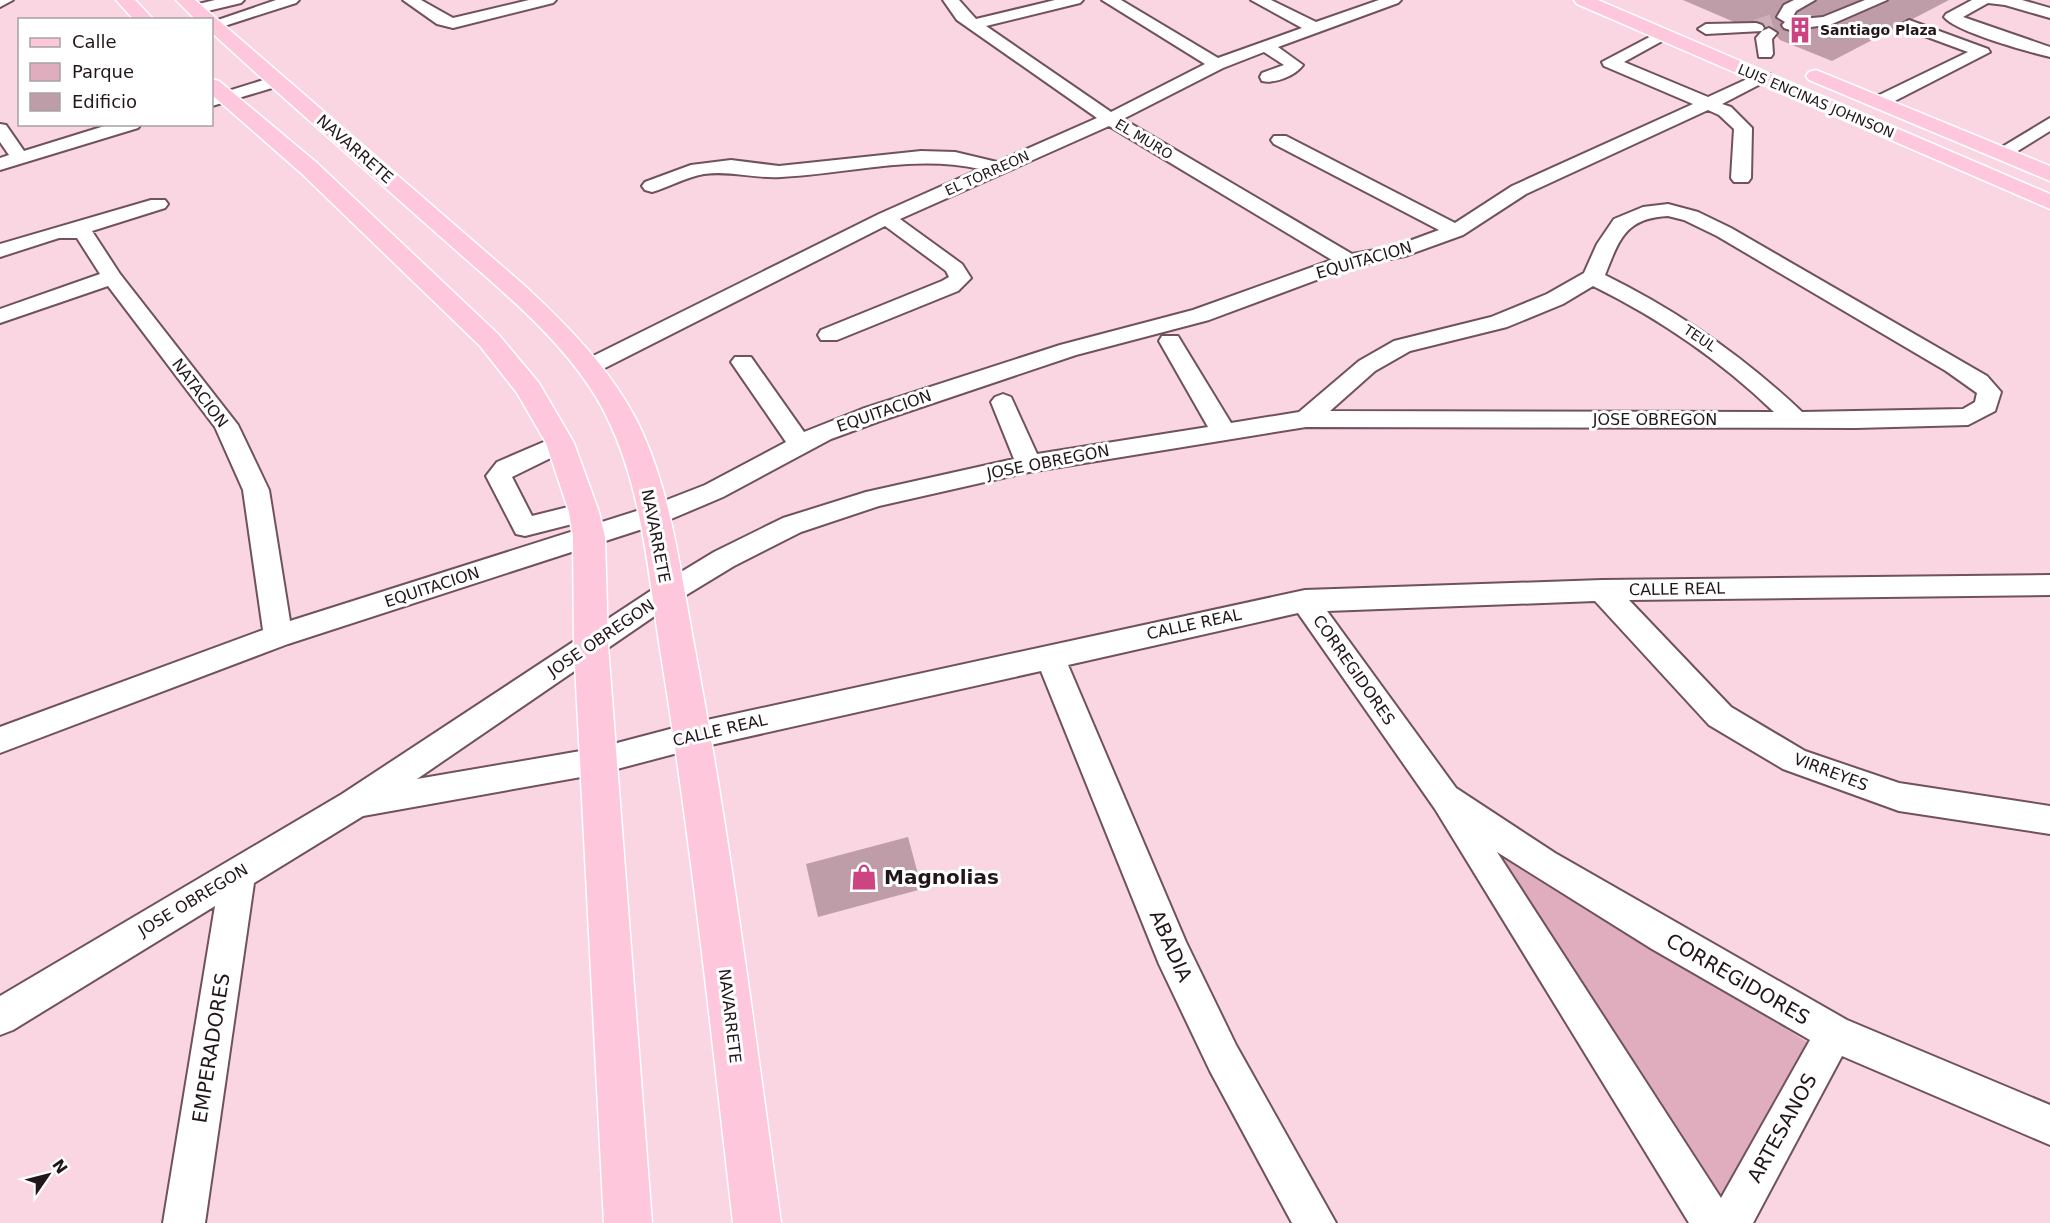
<svg xmlns="http://www.w3.org/2000/svg" width="2050" height="1223" font-family="'DejaVu Sans',sans-serif">
	<style>
		.green { fill: #e0adbe }
		.building { fill: #be9da8 }
		.lines { fill: none; stroke-linecap: round; stroke-linejoin: round }
		.minor-tunnel { stroke: #ceb0ba; stroke-width: 17; stroke-dasharray: 17 9; stroke-linecap: butt }
		.minor-casing { stroke: #6f525c; stroke-width: 4 }
		.major-casing { stroke: #fff; stroke-width: 3 }
		.minor { fill: #fff; fill-rule: evenodd }
		.major { fill: #fec7db; fill-rule: evenodd }
		.labels { text-anchor: middle; dominant-baseline: central; stroke-width: 6; stroke-linejoin: round; paint-order: stroke }
		.far-poi-label { font-size: 14px; font-weight: bold; fill: #22161a; stroke: #fff; text-anchor: start }
		.far-street-label { font-size: 14px; fill: #22161a; stroke: #fff }
		.street-label { font-size: 16px; fill: #22161a; stroke: #fff }
		.near-poi-label { font-size: 20px; font-weight: bold; fill: #22161a; stroke: #fff; text-anchor: start }
		.near-street-label { font-size: 20px; fill: #22161a; stroke: #fff }
	</style>
	<rect width="100%" height="100%" fill="#f9d6e2"/>
	<path class="green" d="M 1489,846 L 1812,1045 L 1717,1202 Z"/>
	<g class="building">
		<path d="M 1683,0 L 1949,0 L 1832,61 L 1780,40 L 1776,35 L 1741,25 Z"/>
		<path d="M 908,837 L 922,889 L 818,917 L 806,864 Z"/>
	</g>
	<g class="lines">
		<path class="minor-tunnel" d="M 1756,28 L 1778,21"/>
		<g class="minor-casing">
			<g id="minor">
				<path d="M 0,0 L 13,0 L 0,7 Z"/>
				<path d="M 215,0 L 244,0 L 241,3 L 195,14 L 187,9 L 190,6 Z"/>
				<path d="M 276,0 L 299,0 L 296,3 L 212,30 L 212,22 Z"/>
				<path d="M 403,0 L 421,0 L 453,18 L 529,0 L 556,0 L 553,3 L 453,28 L 437,24 Z"/>
				<path d="M 943,0 L 959,0 L 976,19 L 1055,0 L 1083,0 L 1080,3 L 986,26 L 1111,112 L 1205,64 L 1102,0 L 1121,0 L 1218,58 L 1302,28 L 1251,0 L 1271,0 L 1316,22 L 1379,0 L 1401,0 L 1398,3 L 1278,47 L 1303,65 C 1295,76 1275,84 1262,81 L 1260,77 L 1262,73 L 1284,65 L 1264,52 L 1223,68 L 1123,119 L 1352,254 L 1393,247 L 1439,230 L 1274,144 L 1271,140 L 1274,136 L 1286,136 L 1455,223 L 1512,186 L 1693,104 L 1604,66 L 1602,62 L 1659,32 L 1665,30 L 1673,35 L 1624,62 L 1708,97 L 1758,74 L 1770,74 L 1772,78 L 1722,104 L 1731,107 L 1752,128 L 1751,178 L 1748,182 L 1734,182 L 1731,178 L 1734,129 L 1719,115 L 1708,110 L 1526,194 L 1463,235 L 1405,256 L 1354,266 L 1209,320 L 1076,355 L 880,421 L 831,439 L 723,497 L 664,522 L 288,644 L 0,753 L 0,727 L 263,630 L 243,490 L 215,427 L 108,286 L 0,323 L 0,309 L 100,274 L 77,238 L 59,238 L 0,257 L 0,244 L 151,200 L 165,200 L 168,204 L 165,208 L 92,231 L 120,274 L 238,425 L 269,490 L 290,621 L 646,508 L 705,485 L 786,442 L 731,362 L 735,357 L 751,357 L 804,432 L 862,409 L 1060,345 L 1193,310 L 1332,260 L 1109,126 L 900,219 L 962,264 L 971,278 L 958,291 L 837,340 L 821,340 L 818,335 L 821,330 L 942,281 L 949,277 L 946,271 L 885,226 L 597,372 L 581,372 L 577,367 L 581,362 L 879,214 L 980,169 C 913,154 848,174 781,177 C 755,179 730,170 704,174 C 686,177 669,187 652,192 L 645,190 L 642,186 L 645,182 L 691,165 L 731,160 L 779,166 L 921,151 L 955,152 L 997,162 L 1097,118 L 957,20 Z"/>
				<path d="M 1794,0 L 1815,0 L 1796,11 L 1791,20 L 1823,17 L 1865,0 L 1887,0 L 1832,24 L 1790,30 L 1784,28 L 1782,25 L 1785,22 L 1777,17 L 1784,5 Z"/>
				<path d="M 1972,0 L 2022,0 L 2050,8 L 2050,18 L 2005,5 L 1988,3 L 1963,17 L 2050,47 L 2050,57 C 2029,52 1956,32 1944,17 L 1946,14 Z"/>
				<path d="M 1909,20 L 1988,49 L 1990,52 L 1885,106 L 1873,106 L 1870,102 L 1873,98 L 1968,52 L 1903,28 L 1901,25 Z"/>
				<path d="M 1756,23 L 1762,25 L 1764,28 L 1762,31 L 1769,28 L 1777,33 L 1772,39 L 1773,54 L 1771,57 L 1759,57 L 1756,38 L 1762,31 L 1706,34 L 1698,29 L 1706,24 Z"/>
				<path d="M 276,76 L 285,81 L 282,85 L 212,106 L 212,96 Z"/>
				<path d="M 2050,118 L 2050,131 L 2008,157 L 2001,159 L 1992,153 Z"/>
				<path d="M 0,124 L 6,125 L 24,151 L 111,124 L 141,124 L 138,128 L 0,170 L 0,158 L 9,155 L 0,142 Z"/>
				<path d="M 1668,204 L 1698,212 L 1731,228 L 1987,376 L 2001,392 L 1995,411 L 1968,425 L 1856,428 L 1306,427 L 1029,472 L 879,506 L 801,532 L 734,566 L 678,600 L 417,779 L 598,748 L 693,723 L 1305,590 L 1602,580 L 2050,575 L 2050,595 L 1629,600 L 1731,707 L 1805,751 L 1899,783 L 2050,806 L 2050,834 L 1899,811 L 1783,769 L 1709,725 L 1595,601 L 1327,611 L 1456,788 L 1555,853 L 1847,1020 L 2050,1105 L 2050,1145 L 1842,1056 L 1753,1223 L 1689,1223 L 1435,809 L 1298,613 L 1068,665 L 1186,942 L 1236,1045 L 1336,1223 L 1292,1223 L 1210,1071 L 1159,964 L 1041,671 L 693,749 L 598,774 L 363,816 L 254,883 L 205,1223 L 163,1223 L 215,906 L 13,1030 L 0,1035 L 0,996 L 342,794 L 658,586 L 714,552 L 783,518 L 866,492 L 1014,459 L 991,402 L 995,397 L 1003,394 L 1011,397 L 1037,454 L 1208,427 L 1159,341 L 1162,336 L 1178,336 L 1181,341 L 1231,423 L 1299,412 L 1359,361 L 1394,341 L 1491,317 L 1547,294 L 1584,273 L 1597,244 L 1614,219 L 1643,207 ZM 1668,216 L 1684,220 L 1717,236 L 1946,371 L 1977,393 L 1975,402 L 1963,409 L 1802,412 C 1743,356 1678,311 1605,275 C 1619,240 1625,218 1668,216 ZM 1593,286 C 1660,319 1720,360 1774,412 L 1330,411 L 1375,371 L 1410,351 L 1507,327 L 1563,304 ZM 1497,852 L 1652,949 L 1810,1040 L 1721,1198 Z"/>
				<path d="M 560,435 L 569,437 L 572,443 L 569,449 L 512,477 L 532,516 L 584,503 L 593,505 L 597,512 L 593,519 L 584,521 L 525,536 L 516,534 L 486,476 L 497,462 Z"/>
			</g>
		</g>
		<g class="major-casing">
			<g id="major">
				<path d="M 116,0 L 135,0 L 154,20 L 134,20 Z"/>
				<path d="M 176,0 L 195,0 L 524,285 C 568,326 611,369 638,423 C 673,495 681,578 696,655 C 731,843 755,1033 781,1223 L 733,1223 C 711,1031 691,839 660,649 C 647,564 641,473 596,397 C 558,335 497,287 443,239 C 366,170 288,103 212,33 L 212,20 L 196,20 Z"/>
				<path d="M 1574,0 L 1598,0 L 2050,194 L 2050,209 L 1577,4 Z"/>
				<path d="M 1816,70 L 2050,166 L 2050,181 L 1809,80 L 1806,76 L 1809,72 Z"/>
				<path d="M 212,79 L 219,81 L 317,163 L 498,334 L 539,383 L 574,443 L 599,512 L 605,537 L 608,645 L 652,1223 L 604,1223 L 574,645 L 573,537 L 569,512 L 546,443 L 517,393 L 480,346 L 301,173 L 212,95 Z"/>
			</g>
		</g>
		<use href="#minor" class="minor"/>
		<use href="#major" class="major"/>
	</g>
	<defs>
		<g id="building-bare" transform="scale(2.07)"><path d="M-4-6H4V6H1V3H-1V6H-4ZM-2.5-4.3h1.7v1.8h-1.7ZM.8-4.3h1.7v1.8H.8ZM-2.5-1h1.7V.8h-1.7ZM.8-1h1.7V.8H.8Z" fill="#cc4482" stroke="#fff" stroke-width="2.5" paint-order="stroke"/></g>
		<g id="shop-bare" transform="scale(2.07)"><path d="M-5-2.5h2.3a2.7 3.5 0 0 1 5.4 0H5L5.5 6h-11ZM-1.5-2.5h3a1.5 2.3 0 0 0-3 0Z" fill="#cc4482" stroke="#fff" stroke-width="2.5" paint-order="stroke"/></g>
	</defs>
	<g fill-rule="evenodd">
		<use href="#building-bare" x="1800" y="30"/>
		<use href="#shop-bare" x="864" y="877"/>
	</g>
	<g class="labels">
		<g class="far-poi-label">
			<text x="1820" y="30">Santiago Plaza</text>
		</g>
		<g class="far-street-label">
			<text transform="translate(1816 101) rotate(23)">LUIS ENCINAS JOHNSON</text>
			<text transform="translate(1144 139) rotate(31)">EL MURO</text>
			<text transform="translate(987 173) rotate(-24)">EL TORREON</text>
			<text transform="translate(1700 338) rotate(34)">TEUL</text>
		</g>
		<g class="street-label">
			<text transform="translate(355 149) rotate(41)">NAVARRETE</text>
			<text transform="translate(1364 260) rotate(-16)">EQUITACION</text>
			<text transform="translate(200 393) rotate(53)">NATACION</text>
			<text transform="translate(884 411) rotate(-19)">EQUITACION</text>
			<text x="1655" y="419">JOSE OBREGON</text>
			<text transform="translate(1048 462) rotate(-11)">JOSE OBREGON</text>
			<text transform="translate(656 536) rotate(79)">NAVARRETE</text>
			<text transform="translate(432 587) rotate(-18)">EQUITACION</text>
			<text transform="translate(1677 589) rotate(-1)">CALLE REAL</text>
			<text transform="translate(1194 624) rotate(-12)">CALLE REAL</text>
			<text transform="translate(601 638) rotate(-34)">JOSE OBREGON</text>
			<text transform="translate(1354 670) rotate(55)">CORREGIDORES</text>
			<text transform="translate(720 730) rotate(-13)">CALLE REAL</text>
			<text transform="translate(1831 772) rotate(21)">VIRREYES</text>
			<text transform="translate(193 900) rotate(-31)">JOSE OBREGON</text>
			<text transform="translate(730 1016) rotate(83)">NAVARRETE</text>
		</g>
		<g class="near-poi-label">
			<text x="884" y="877">Magnolias</text>
		</g>
		<g class="near-street-label">
			<text transform="translate(1171 946) rotate(66)">ABADIA</text>
			<text transform="translate(1738 979) rotate(30)">CORREGIDORES</text>
			<text transform="translate(211 1048) rotate(-81)">EMPERADORES</text>
			<text transform="translate(1782 1128) rotate(-61)">ARTESANOS</text>
		</g>
	</g>
	<rect x="18" y="18" width="195" height="108" fill="#ffffff" stroke="#a7a2a3" stroke-width="1.5"/>
	<rect x="30" y="38" width="30" height="9" fill="#fec7db" stroke="#a7a2a3" stroke-width="1.5"/>
	<text x="72" y="48" font-size="18" fill="#22161a">Calle</text>
	<rect x="30" y="63" width="30" height="18" fill="#e0adbe" stroke="#a7a2a3" stroke-width="1.5"/>
	<text x="72" y="78" font-size="18" fill="#22161a">Parque</text>
	<rect x="30" y="93" width="30" height="18" fill="#be9da8" stroke="#a7a2a3" stroke-width="1.5"/>
	<text x="72" y="108" font-size="18" fill="#22161a">Edificio</text>
	<g transform="translate(48 1175) rotate(55)" stroke="#ffffff" stroke-width="4.5" paint-order="stroke">
	<path d="M0-4.5L10 22L0 15L-10 22Z" fill="#22161a"/>
	<text y="-9" font-size="16" font-weight="bold" text-anchor="middle" fill="#22161a">N</text>
	</g>
</svg>
